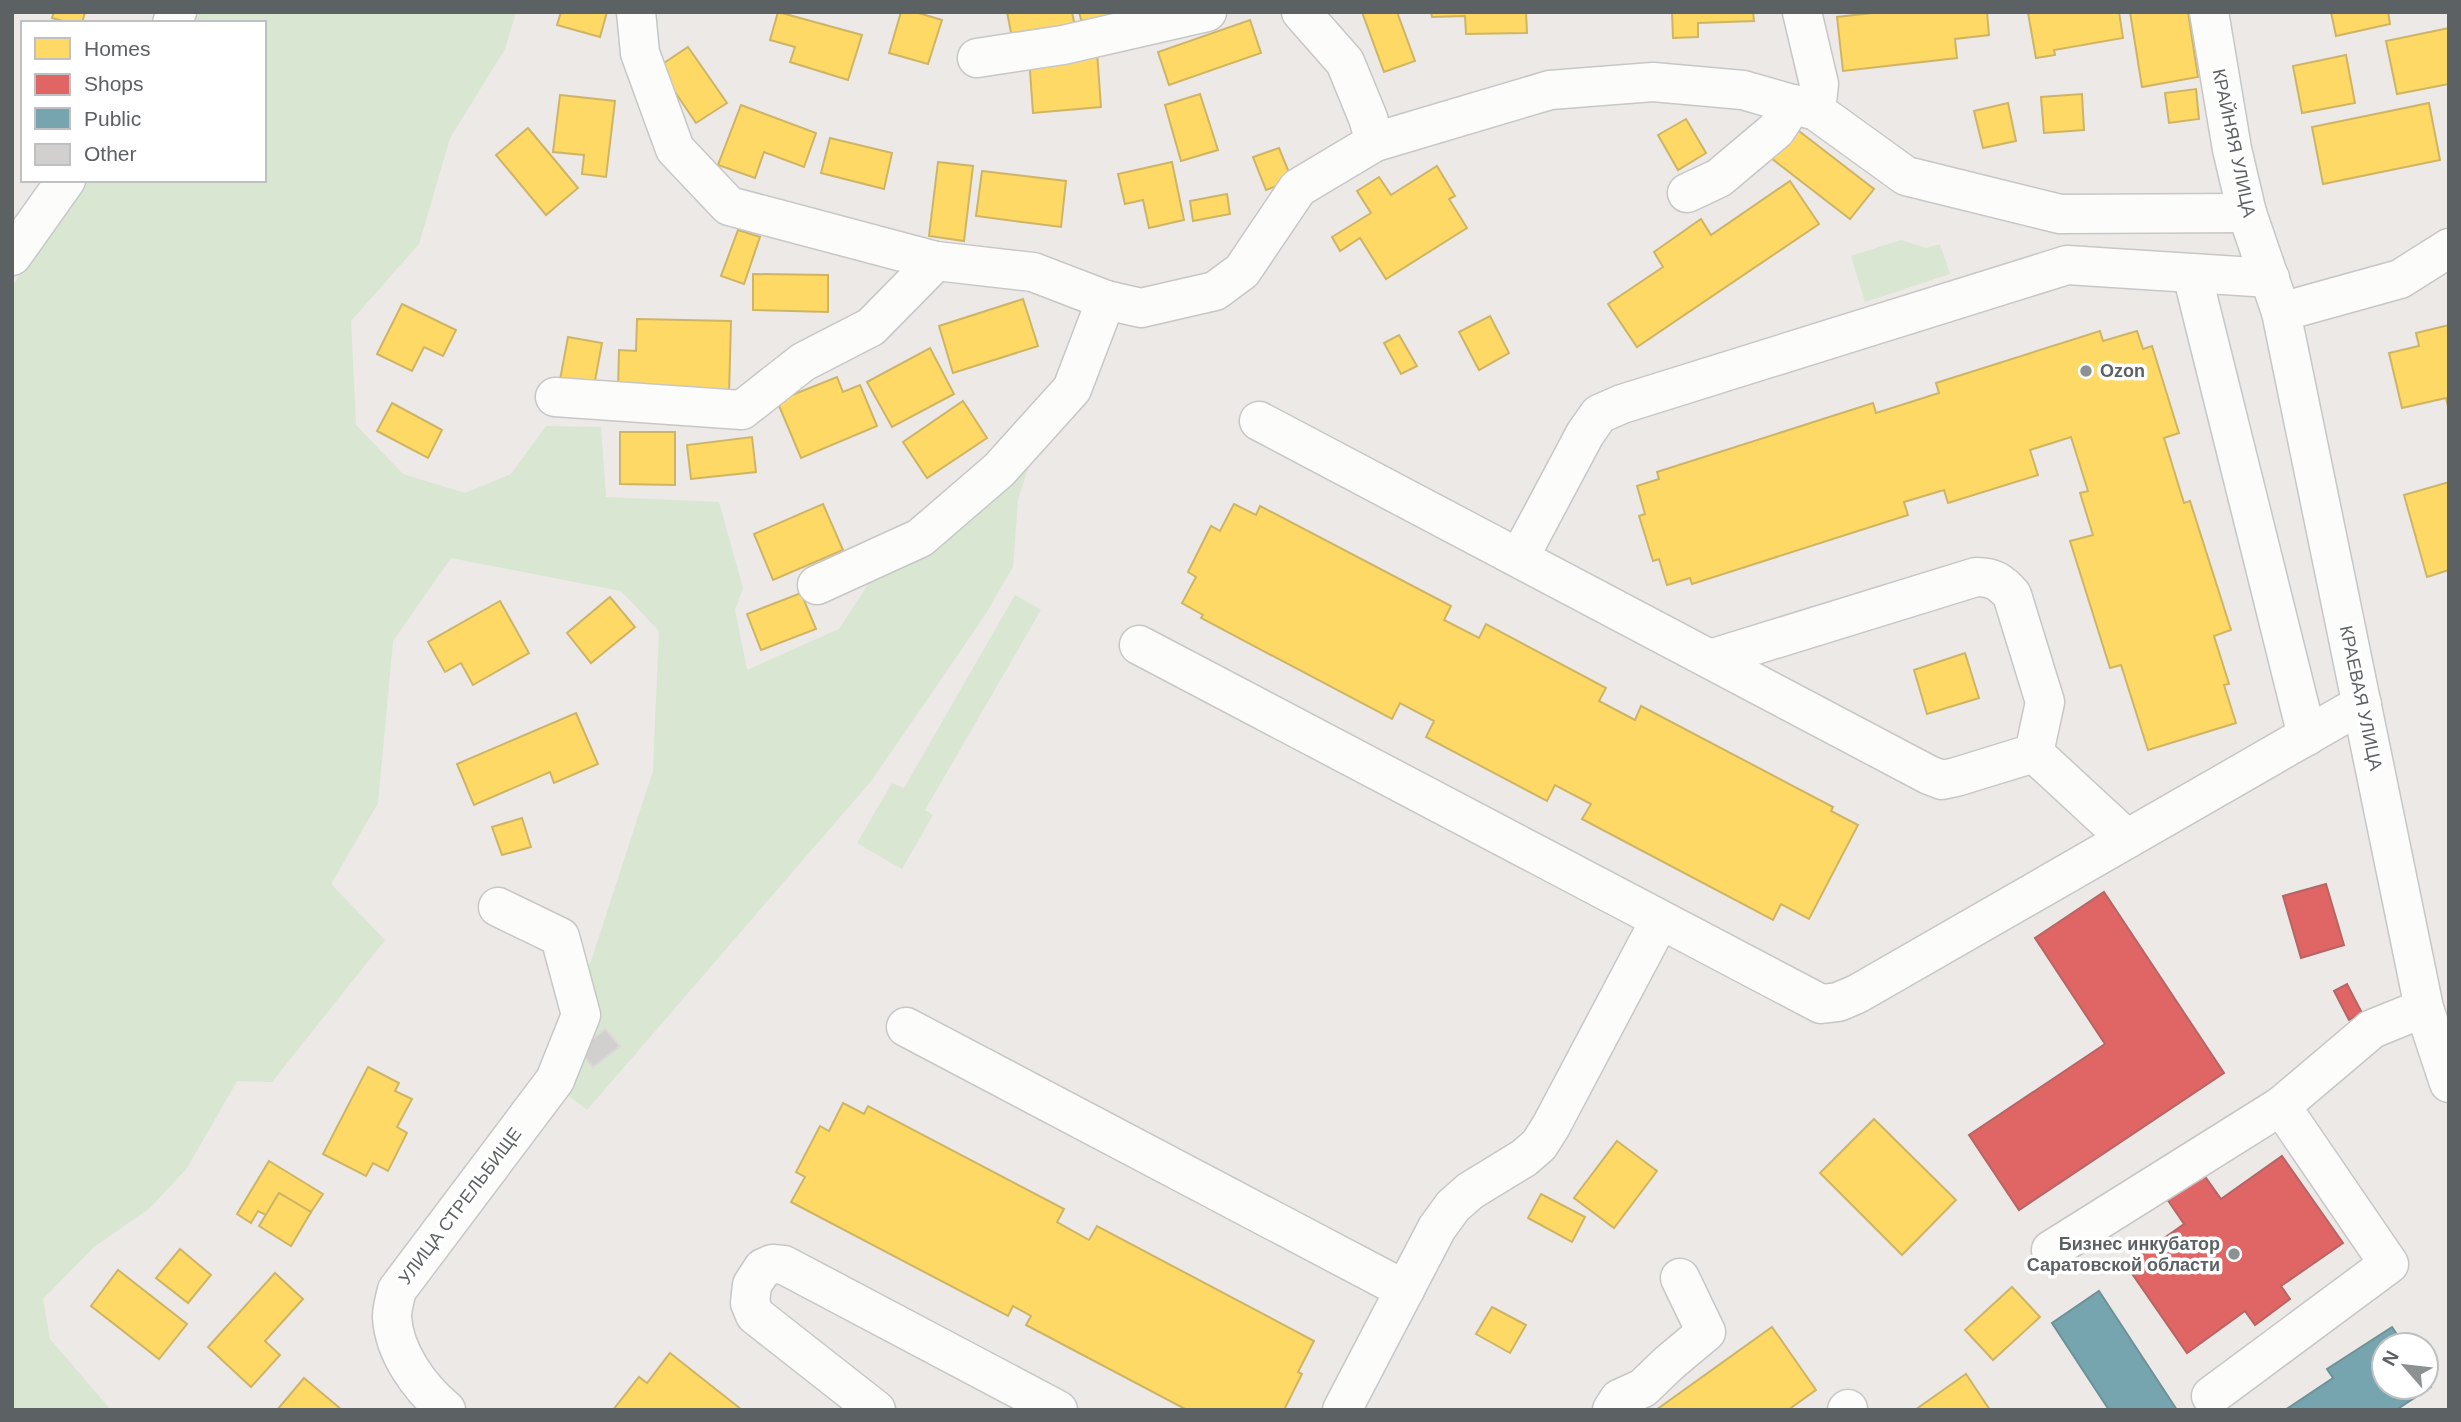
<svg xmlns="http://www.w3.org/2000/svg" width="2461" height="1422" font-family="Helvetica,sans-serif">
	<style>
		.green { fill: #d8e6d2 }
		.homes { fill: #ffd966; stroke: #ceb565; stroke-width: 2 }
		.shops { fill: #e06666; stroke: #b86465; stroke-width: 2 }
		.public { fill: #76a5af; stroke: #6e9198; stroke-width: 2 }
		.building { fill: #d2d0cf; stroke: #dbd8d6; stroke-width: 2 }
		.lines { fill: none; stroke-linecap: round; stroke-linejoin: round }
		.minor-casing { stroke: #c7c7c7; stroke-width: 41 }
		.minor { stroke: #fcfcfb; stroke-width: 38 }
		.poi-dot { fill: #8e9192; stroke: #fff; stroke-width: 2.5 }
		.labels { text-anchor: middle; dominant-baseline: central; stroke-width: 7; stroke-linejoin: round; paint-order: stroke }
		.street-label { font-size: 18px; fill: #5c6164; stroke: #fff }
		.poi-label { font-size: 18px; font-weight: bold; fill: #5c6164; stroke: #fff; text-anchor: start }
	</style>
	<rect width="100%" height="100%" fill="#ece9e6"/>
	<g class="green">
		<path d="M 193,12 L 516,12 L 505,49 L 450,138 L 419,244 L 351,321 L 356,425 L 403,474 L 465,493 L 511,474 L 546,426 L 601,427 L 606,497 L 719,502 L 743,588 L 735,610 L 747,670 L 839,629 L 911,518 L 1008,445 L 1030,462 L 1018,500 L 1013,567 L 985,615 L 872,780 L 587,1110 L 537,1070 L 591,961 L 653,771 L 659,631 L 621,591 L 451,558 L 393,641 L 378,803 L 331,884 L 385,940 L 272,1082 L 237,1081 L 187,1168 L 150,1208 L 94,1247 L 43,1299 L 50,1339 L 111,1410 L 12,1410 L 12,286 L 86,180 L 264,180 L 264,23 L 188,23 Z"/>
		<path d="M 1901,240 L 1926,248 L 1940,244 L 1950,274 L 1865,302 L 1851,256 Z"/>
		<path d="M 1015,595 L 1041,610 L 925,810 L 933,815 L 902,869 L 857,843 L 892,783 L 904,788 Z"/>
	</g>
	<g class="homes">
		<path d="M 54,12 L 85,12 L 82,23 L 70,23 L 52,18 Z"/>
		<path d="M 561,12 L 607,12 L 600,37 L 557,25 Z"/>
		<path d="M 778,12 L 862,35 L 848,80 L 790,62 L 795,47 L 770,40 Z"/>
		<path d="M 901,12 L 915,12 L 942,20 L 928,64 L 889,53 Z"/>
		<path d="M 1007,12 L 1072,12 L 1076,31 L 1013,43 Z"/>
		<path d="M 1079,12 L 1121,12 L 1083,27 Z"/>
		<path d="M 1362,12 L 1397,12 L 1415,61 L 1384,72 Z"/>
		<path d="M 1431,12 L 1526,12 L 1527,33 L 1466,34 L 1465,16 L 1432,17 Z"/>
		<path d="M 1672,12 L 1753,12 L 1754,21 L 1698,23 L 1698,37 L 1673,38 Z"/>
		<path d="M 1881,12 L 1987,12 L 1989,35 L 1955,39 L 1957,58 L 1843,71 L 1837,17 Z"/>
		<path d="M 2119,12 L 2123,38 L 2054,50 L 2055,55 L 2036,58 L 2028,13 Z"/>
		<path d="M 2130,12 L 2188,12 L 2198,77 L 2142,87 Z"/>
		<path d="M 2331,12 L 2388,12 L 2390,24 L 2336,36 Z"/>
		<path d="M 1250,20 L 1261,53 L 1169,85 L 1158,52 Z"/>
		<path d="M 2449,28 L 2449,84 L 2397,94 L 2386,41 Z"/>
		<path d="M 688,47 L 727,103 L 696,123 L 658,67 Z"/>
		<path d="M 1097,52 L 1101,107 L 1033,113 L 1029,57 Z"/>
		<path d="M 2346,55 L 2355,103 L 2302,113 L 2293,66 Z"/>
		<path d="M 2196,89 L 2199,119 L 2169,123 L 2165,93 Z"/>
		<path d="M 1200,94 L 1218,150 L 1181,161 L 1165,105 Z"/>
		<path d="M 2082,94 L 2084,130 L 2044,133 L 2041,97 Z"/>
		<path d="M 560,95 L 615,101 L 606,177 L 582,174 L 584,155 L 553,152 Z"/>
		<path d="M 2008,103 L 2016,141 L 1983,148 L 1974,111 Z"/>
		<path d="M 2429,103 L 2440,160 L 2323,184 L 2312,127 Z"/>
		<path d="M 741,105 L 816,133 L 804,167 L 764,152 L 755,178 L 718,165 Z"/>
		<path d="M 1686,119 L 1706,153 L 1678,170 L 1658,135 Z"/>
		<path d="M 528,128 L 578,188 L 546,215 L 496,155 Z"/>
		<path d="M 1795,128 L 1874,189 L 1850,219 L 1771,158 Z"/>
		<path d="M 830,138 L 892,153 L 884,189 L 821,173 Z"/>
		<path d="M 1279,148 L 1292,180 L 1266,190 L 1253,157 Z"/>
		<path d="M 938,162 L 973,166 L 964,241 L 929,236 Z"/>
		<path d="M 1172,162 L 1184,220 L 1149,228 L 1143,200 L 1125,204 L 1118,174 Z"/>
		<path d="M 1437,166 L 1455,196 L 1449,199 L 1467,228 L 1386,279 L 1360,238 L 1340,251 L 1332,237 L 1371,213 L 1357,191 L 1379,177 L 1391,195 Z"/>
		<path d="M 982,171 L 1066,181 L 1061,227 L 976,216 Z"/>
		<path d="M 1790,181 L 1819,224 L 1637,347 L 1608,304 L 1663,267 L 1654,252 L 1701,219 L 1711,235 Z"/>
		<path d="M 1227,194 L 1230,214 L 1193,221 L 1190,201 Z"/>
		<path d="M 738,230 L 760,237 L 744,284 L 721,276 Z"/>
		<path d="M 753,274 L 828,275 L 828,312 L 753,310 Z"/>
		<path d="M 1023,299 L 1038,346 L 953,373 L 939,326 Z"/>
		<path d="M 402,304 L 456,330 L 443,356 L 424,347 L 412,371 L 377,354 Z"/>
		<path d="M 1490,316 L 1509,353 L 1479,370 L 1459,332 Z"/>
		<path d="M 637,319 L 731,321 L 729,395 L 618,392 L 619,350 L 636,351 Z"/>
		<path d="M 2449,325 L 2449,411 L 2446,398 L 2402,408 L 2389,353 L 2419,346 L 2416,333 Z"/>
		<path d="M 2100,331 L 2103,341 L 2137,331 L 2143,349 L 2152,346 L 2179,433 L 2164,438 L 2184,503 L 2190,501 L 2231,630 L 2214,636 L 2229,684 L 2224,685 L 2236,723 L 2148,750 L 2121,665 L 2110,668 L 2070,541 L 2093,535 L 2080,493 L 2088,491 L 2071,437 L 2030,450 L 2038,475 L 1948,503 L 1944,490 L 1904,502 L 1908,515 L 1692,584 L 1690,578 L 1667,585 L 1659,559 L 1653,561 L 1639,516 L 1645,514 L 1637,486 L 1659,479 L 1657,472 L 1873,403 L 1876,413 L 1939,393 L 1936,383 Z"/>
		<path d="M 1399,335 L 1417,366 L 1401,374 L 1384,343 Z"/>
		<path d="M 568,337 L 602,343 L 594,386 L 560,380 Z"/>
		<path d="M 930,348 L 954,394 L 892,427 L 867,382 Z"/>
		<path d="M 837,377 L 843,392 L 860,385 L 877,426 L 801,458 L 777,401 Z"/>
		<path d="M 963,401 L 987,438 L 927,478 L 903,442 Z"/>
		<path d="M 392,403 L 442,430 L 428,458 L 377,431 Z"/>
		<path d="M 620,432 L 675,432 L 675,485 L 620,484 Z"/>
		<path d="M 752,437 L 756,472 L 691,479 L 687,445 Z"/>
		<path d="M 2449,482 L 2449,570 L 2427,577 L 2404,495 Z"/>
		<path d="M 823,504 L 843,550 L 773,580 L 754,534 Z"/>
		<path d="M 1234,504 L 1256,515 L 1260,506 L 1451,606 L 1444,620 L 1479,638 L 1486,624 L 1606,688 L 1599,701 L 1635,720 L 1641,706 L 1833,807 L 1831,811 L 1858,825 L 1809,919 L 1781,904 L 1773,920 L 1582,819 L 1591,804 L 1555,785 L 1547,801 L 1426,737 L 1434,721 L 1400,703 L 1392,719 L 1201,618 L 1203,615 L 1182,603 L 1196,577 L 1188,572 L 1211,526 L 1220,531 Z"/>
		<path d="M 801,593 L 816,629 L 761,650 L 747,614 Z"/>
		<path d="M 610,597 L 635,627 L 591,663 L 567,633 Z"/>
		<path d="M 500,601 L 529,653 L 473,685 L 461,663 L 445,672 L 428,642 Z"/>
		<path d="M 1965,653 L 1979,698 L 1927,714 L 1914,670 Z"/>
		<path d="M 576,713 L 598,764 L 554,783 L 550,772 L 474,805 L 457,764 Z"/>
		<path d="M 522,818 L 531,847 L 502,855 L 492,827 Z"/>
		<path d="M 368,1067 L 399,1083 L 395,1091 L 412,1099 L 397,1127 L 407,1133 L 388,1171 L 373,1163 L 366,1176 L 323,1154 Z"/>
		<path d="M 843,1103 L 864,1114 L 868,1106 L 1064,1209 L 1057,1222 L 1089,1240 L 1097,1226 L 1314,1341 L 1298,1372 L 1302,1374 L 1284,1410 L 1187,1410 L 1026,1325 L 1031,1316 L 1013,1306 L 1008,1316 L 791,1202 L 805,1177 L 796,1172 L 820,1126 L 829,1131 Z"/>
		<path d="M 1874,1119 L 1956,1200 L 1902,1255 L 1820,1173 Z"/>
		<path d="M 1617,1141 L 1657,1171 L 1614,1228 L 1574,1198 Z"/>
		<path d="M 269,1161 L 323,1194 L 311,1212 L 279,1193 L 266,1215 L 258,1211 L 251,1223 L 237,1214 Z"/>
		<path d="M 279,1193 L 311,1212 L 291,1246 L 259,1226 Z"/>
		<path d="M 1541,1194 L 1585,1217 L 1572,1242 L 1528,1218 Z"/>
		<path d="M 180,1249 L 211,1275 L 188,1303 L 156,1278 Z"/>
		<path d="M 118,1270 L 187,1324 L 159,1359 L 91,1306 Z"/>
		<path d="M 275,1273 L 303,1299 L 265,1341 L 280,1355 L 251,1387 L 208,1347 Z"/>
		<path d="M 2012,1287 L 2040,1317 L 1993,1360 L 1965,1330 Z"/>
		<path d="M 1492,1307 L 1526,1325 L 1510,1353 L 1476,1334 Z"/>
		<path d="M 1772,1327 L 1816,1390 L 1788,1410 L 1656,1410 Z"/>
		<path d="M 670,1353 L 742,1410 L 613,1410 L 639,1377 L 647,1383 Z"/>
		<path d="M 1966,1374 L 1990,1410 L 1915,1410 Z"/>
		<path d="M 304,1378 L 342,1410 L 277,1410 Z"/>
	</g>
	<g class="shops">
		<path d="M 2326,884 L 2344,945 L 2301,958 L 2283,896 Z"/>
		<path d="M 2104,892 L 2224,1073 L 2019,1210 L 1969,1135 L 2105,1044 L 2035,938 Z"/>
		<path d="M 2347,984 L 2362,1013 L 2349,1020 L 2334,991 Z"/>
		<path d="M 2282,1156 L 2343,1243 L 2281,1286 L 2290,1299 L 2255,1325 L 2245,1311 L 2187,1353 L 2126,1265 L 2184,1224 L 2165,1196 L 2201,1171 L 2221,1199 Z"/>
	</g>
	<g class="public">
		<path d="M 2099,1291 L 2177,1410 L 2109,1410 L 2052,1323 Z"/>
		<path d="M 2392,1327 L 2404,1345 L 2384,1345 L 2384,1387 L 2426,1387 L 2426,1379 L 2431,1387 L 2396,1410 L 2285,1410 L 2333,1378 L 2327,1369 Z"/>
	</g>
	<path class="building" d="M 605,1029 L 620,1046 L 593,1067 L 579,1050 Z"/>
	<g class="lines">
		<g class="minor-casing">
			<g id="minor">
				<path d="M 636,12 L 640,53 L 675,149 L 729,206 L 936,261 L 1033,272 L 1106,300"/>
				<path d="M 1301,12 L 1345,62 L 1368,118 L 1375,142"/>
				<path d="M 1802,12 L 1819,84 L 1816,111"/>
				<path d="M 2209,12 L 2232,149 L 2247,213 L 2281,312 L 2424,1008 L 2449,1083"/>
				<path d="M 172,23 L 177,12"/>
				<path d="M 977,58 L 1063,45 L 1207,12"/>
				<path d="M 1687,193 L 1719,178 L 1776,130 L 1793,104"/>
				<path d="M 12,256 L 66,180"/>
				<path d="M 2192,274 L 2307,736"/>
				<path d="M 2281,312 L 2400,279 L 2449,248"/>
				<path d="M 555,397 L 742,410 L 803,362 L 871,327 L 936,261"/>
				<path d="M 1259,421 L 1929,775 L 1942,780 L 1956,777 L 2034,753 L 2127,839"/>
				<path d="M 1519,558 L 1585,434 L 1599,414 L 1622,404 L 2067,265 L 2270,278"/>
				<path d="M 817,585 L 920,538 L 999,470 L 1072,389 L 1106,300 L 1141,308 L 1215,291 L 1242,271 L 1298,188 L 1375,142 L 1550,90 L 1653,82 L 1743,90 L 1816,111 L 1906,176 L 2060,214 L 2247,213"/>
				<path d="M 1139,645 L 1821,1004 L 1838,1002 L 1857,994 L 2362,704"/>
				<path d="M 1710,659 L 1976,577 C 1993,577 2001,582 2012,595 L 2045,702 L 2034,753"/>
				<path d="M 906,1027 L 1405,1290"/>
				<path d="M 2051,1250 L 2281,1106 L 2372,1029 L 2424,1008"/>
				<path d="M 2211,1396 L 2389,1264 L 2281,1106"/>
				<path d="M 446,1410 C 420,1388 394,1353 392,1317 C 392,1308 395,1298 397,1290 L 555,1080 L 581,1015 L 560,937 L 498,907"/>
				<path d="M 876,1410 L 755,1315 L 750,1303 L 752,1285 L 763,1268 L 772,1264 L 784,1265 L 1058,1410"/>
				<path d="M 1342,1410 L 1437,1228 L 1453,1206 L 1470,1191 L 1524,1158 L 1539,1145 L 1551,1126 L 1660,920"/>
				<path d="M 1612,1410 L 1619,1399 L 1643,1388 L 1669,1363 L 1706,1332 L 1680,1278"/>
				<path d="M 1847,1410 L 1848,1409"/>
			</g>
		</g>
		<use href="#minor" class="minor"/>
	</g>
	<g class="poi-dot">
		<circle cx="2086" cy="371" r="7"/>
		<circle cx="2234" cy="1254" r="7"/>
	</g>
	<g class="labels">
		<g class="street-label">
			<text transform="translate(2234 143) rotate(78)">КРАЙНЯЯ УЛИЦА</text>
			<text transform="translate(2361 698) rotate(78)">КРАЕВАЯ УЛИЦА</text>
			<text transform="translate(460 1206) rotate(-53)">УЛИЦА СТРЕЛЬБИЩЕ</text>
		</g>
		<g class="poi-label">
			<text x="2100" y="371">Ozon</text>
			<text x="2220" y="1244" text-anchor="end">Бизнес инкубатор<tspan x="2220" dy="21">Саратовской области</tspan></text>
		</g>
	</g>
	<rect width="2461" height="1422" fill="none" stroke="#5c6164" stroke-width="28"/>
	<rect x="21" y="21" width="245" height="161" fill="#ffffff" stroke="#bec0c1" stroke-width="2"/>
	<rect x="35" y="38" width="35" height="21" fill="#ffd966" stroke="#bec0c1" stroke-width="2"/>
	<text x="84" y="56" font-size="21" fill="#5c6164">Homes</text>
	<rect x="35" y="74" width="35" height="21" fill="#e06666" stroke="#bec0c1" stroke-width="2"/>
	<text x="84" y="91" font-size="21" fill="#5c6164">Shops</text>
	<rect x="35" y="108" width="35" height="21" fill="#76a5af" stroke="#bec0c1" stroke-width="2"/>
	<text x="84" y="126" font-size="21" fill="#5c6164">Public</text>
	<rect x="35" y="144" width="35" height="21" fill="#d2d0cf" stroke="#bec0c1" stroke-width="2"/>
	<text x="84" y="161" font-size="21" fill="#5c6164">Other</text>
	<g transform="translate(2405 1366) rotate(298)"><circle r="33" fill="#ffffff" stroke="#bec0c1" stroke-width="2"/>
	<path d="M0-5L12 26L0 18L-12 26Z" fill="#8e9192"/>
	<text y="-10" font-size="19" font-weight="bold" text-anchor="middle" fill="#5c6164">N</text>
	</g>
</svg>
